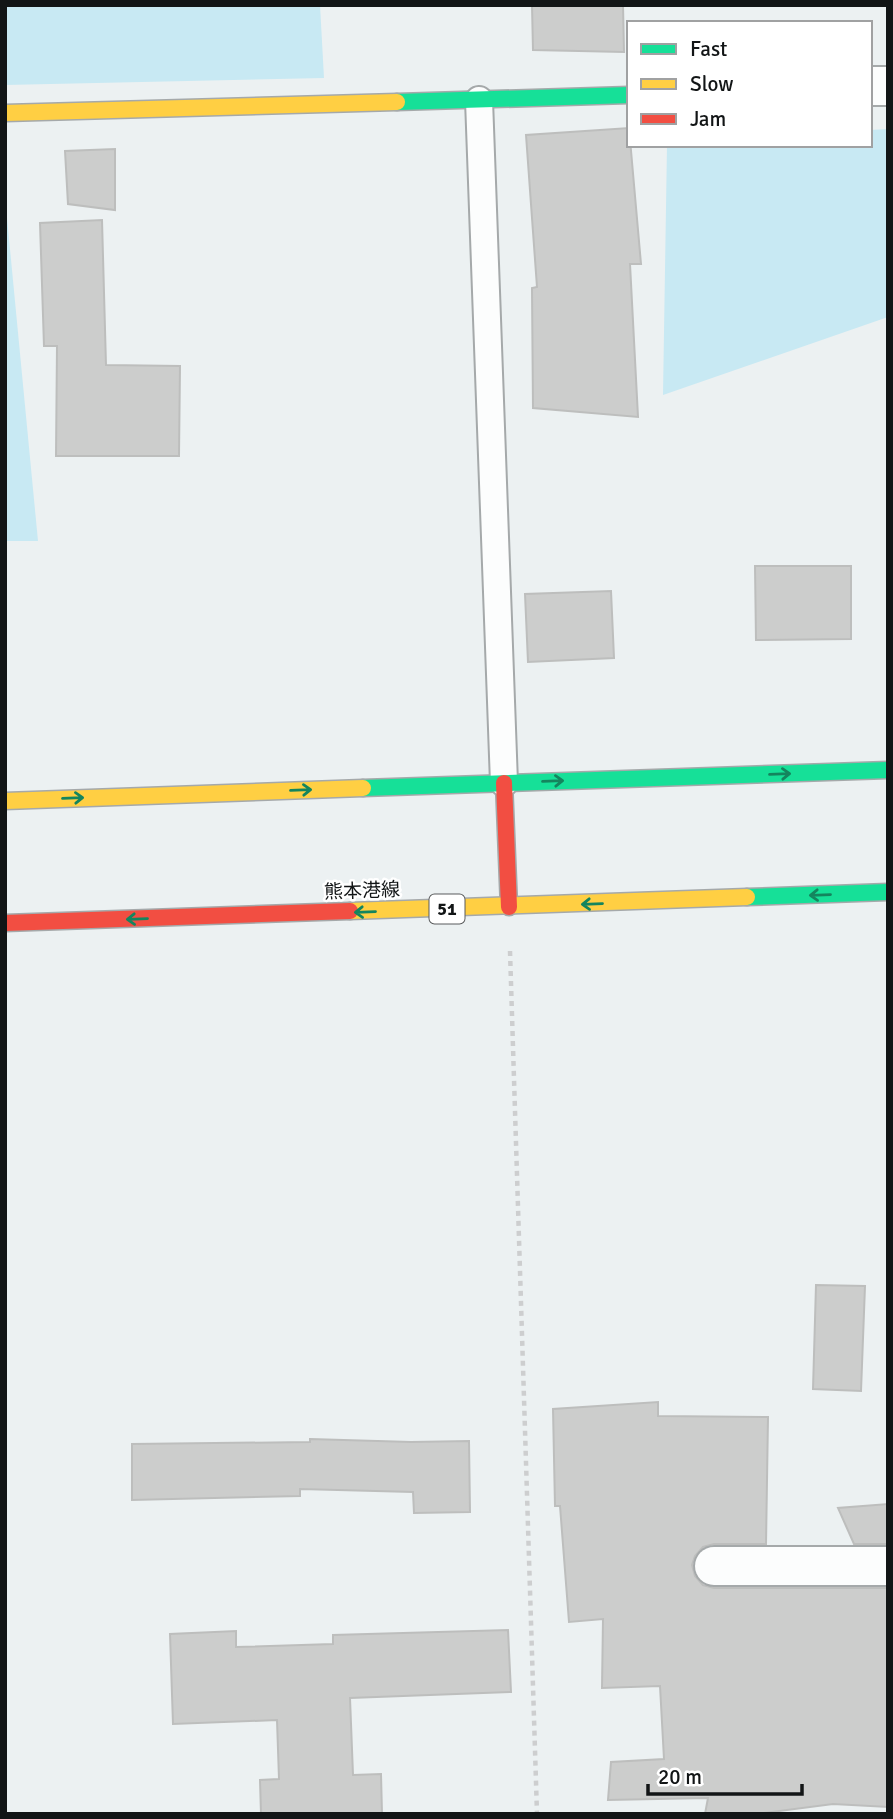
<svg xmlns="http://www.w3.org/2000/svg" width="893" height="1819" font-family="Signika,'Noto Sans JP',sans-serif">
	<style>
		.green { fill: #c8e9f3 }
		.building { fill: #cccdcc; stroke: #bdbebd; stroke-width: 2 }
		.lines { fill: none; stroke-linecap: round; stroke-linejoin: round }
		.lane-casing { stroke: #a5a9aa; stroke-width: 30 }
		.street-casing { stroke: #a5a9aa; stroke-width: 42 }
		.fast-casing { stroke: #a5a9aa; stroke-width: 19 }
		.slow-casing { stroke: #a5a9aa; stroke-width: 19 }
		.jam-casing { stroke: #a5a9aa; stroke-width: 19 }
		.path { stroke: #cdcecf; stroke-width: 4.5; stroke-dasharray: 5 5; stroke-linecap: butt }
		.lane { stroke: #fcfdfd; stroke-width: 26 }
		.street { stroke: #fcfdfd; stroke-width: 38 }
		.fast { stroke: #16e098; stroke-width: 16 }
		.slow { stroke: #ffcf43; stroke-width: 16 }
		.jam { stroke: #f24e42; stroke-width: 16 }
		.oneway { stroke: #14855e }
		.labels { text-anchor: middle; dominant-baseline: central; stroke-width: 5; stroke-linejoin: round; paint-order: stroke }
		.shield { fill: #fff; stroke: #595b5c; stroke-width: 2 }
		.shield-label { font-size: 18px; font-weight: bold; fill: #121516 }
		.street-label { font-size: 19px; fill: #121516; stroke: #fff }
	</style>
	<rect width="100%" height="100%" fill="#ecf1f2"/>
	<g class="green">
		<path d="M 5,5 L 320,5 L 324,78 L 5,85 Z"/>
		<path d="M 888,129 L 888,317 L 663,395 L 667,145 L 870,145 L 870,130 Z"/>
		<path d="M 5,197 L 38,541 L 5,541 Z"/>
	</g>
	<g class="building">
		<path d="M 532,5 L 623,5 L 624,52 L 533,50 Z"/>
		<path d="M 629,128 L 641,264 L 630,264 L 638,417 L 533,408 L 532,288 L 537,287 L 526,135 Z"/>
		<path d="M 115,149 L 115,210 L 68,204 L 65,151 Z"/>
		<path d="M 102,220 L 106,365 L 180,366 L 179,456 L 56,456 L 57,346 L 44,346 L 40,223 Z"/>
		<path d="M 755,566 L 851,566 L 851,639 L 756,640 Z"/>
		<path d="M 611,591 L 614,658 L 528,662 L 525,594 Z"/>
		<path d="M 816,1285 L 865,1286 L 861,1391 L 813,1389 Z"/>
		<path d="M 658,1402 L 658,1416 L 768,1417 L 766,1544 L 714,1544 L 703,1547 L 695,1556 L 692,1565 L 695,1576 L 703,1585 L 714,1588 L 888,1588 L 888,1807 L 833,1804 L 756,1814 L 705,1814 L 708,1798 L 608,1800 L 611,1762 L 664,1759 L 660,1686 L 602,1688 L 603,1619 L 569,1622 L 560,1506 L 555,1506 L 553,1409 Z"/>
		<path d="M 310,1439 L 411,1442 L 469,1441 L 470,1512 L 414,1513 L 413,1492 L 300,1489 L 300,1496 L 132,1500 L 132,1444 L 310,1442 Z"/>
		<path d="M 888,1504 L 888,1544 L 854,1544 L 838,1508 Z"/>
		<path d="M 508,1630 L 511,1692 L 350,1698 L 353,1775 L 381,1774 L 382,1814 L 261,1814 L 260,1780 L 279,1779 L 277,1720 L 173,1724 L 170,1634 L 236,1631 L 236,1647 L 333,1644 L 333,1635 Z"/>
	</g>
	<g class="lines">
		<g class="lane-casing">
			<path id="lane" d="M 479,100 L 504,783"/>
		</g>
		<g class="street-casing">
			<g id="street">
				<path d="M 870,86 L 888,86"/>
				<path d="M 714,1566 L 888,1566"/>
			</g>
		</g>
		<g class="fast-casing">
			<g id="fast">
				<path d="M 397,102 L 629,95"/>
				<path d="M 363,788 L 888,770"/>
				<path d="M 747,897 L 888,892"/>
			</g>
		</g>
		<g class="slow-casing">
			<g id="slow">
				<path d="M 5,113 L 397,102"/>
				<path d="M 5,801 L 363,788"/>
				<path d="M 350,911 L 747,897"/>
			</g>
		</g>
		<g class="jam-casing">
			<g id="jam">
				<path d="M 504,783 L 509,907"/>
				<path d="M 5,923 L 350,911"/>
			</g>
		</g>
		<path class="path" d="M 510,951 L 537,1814"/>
		<use href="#lane" class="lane"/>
		<use href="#street" class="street"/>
		<use href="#fast" class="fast"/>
		<use href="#slow" class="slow"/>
		<use href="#jam" class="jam"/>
	</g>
	<defs><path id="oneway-shaft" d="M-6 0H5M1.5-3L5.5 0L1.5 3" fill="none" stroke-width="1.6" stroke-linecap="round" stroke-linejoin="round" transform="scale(1.75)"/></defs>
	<g class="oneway">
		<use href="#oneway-shaft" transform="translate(780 774) rotate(-2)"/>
		<use href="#oneway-shaft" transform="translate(553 781) rotate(-2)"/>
		<use href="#oneway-shaft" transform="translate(301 790) rotate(-2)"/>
		<use href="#oneway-shaft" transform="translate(73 798) rotate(-2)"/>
		<use href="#oneway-shaft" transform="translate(820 895) rotate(178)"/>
		<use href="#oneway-shaft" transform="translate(592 904) rotate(178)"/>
		<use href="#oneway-shaft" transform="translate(365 912) rotate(178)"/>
		<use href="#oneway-shaft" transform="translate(137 919) rotate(178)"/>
	</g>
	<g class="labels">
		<rect class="shield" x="429.5" y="894.5" width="35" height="29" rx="5"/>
		<g class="shield-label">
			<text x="447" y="909">51</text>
		</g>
		<g class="street-label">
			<text transform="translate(362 891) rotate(-2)">熊本港線</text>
		</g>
	</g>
	<rect width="893" height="1819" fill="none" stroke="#121516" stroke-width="14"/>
	<rect x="627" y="21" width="245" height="126" fill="#ffffff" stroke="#a0a1a2" stroke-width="2"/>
	<rect x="641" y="44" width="35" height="10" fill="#16e098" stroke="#a0a1a2" stroke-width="2"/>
	<text x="690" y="56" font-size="21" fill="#121516">Fast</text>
	<rect x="641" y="79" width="35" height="10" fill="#ffcf43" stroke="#a0a1a2" stroke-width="2"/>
	<text x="690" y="91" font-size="21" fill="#121516">Slow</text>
	<rect x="641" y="114" width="35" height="10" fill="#f24e42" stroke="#a0a1a2" stroke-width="2"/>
	<text x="690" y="126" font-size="21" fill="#121516">Jam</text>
	<path d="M648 1784v10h154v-10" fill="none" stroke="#121516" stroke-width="3.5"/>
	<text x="658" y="1784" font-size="21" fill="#121516" stroke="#ffffff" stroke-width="5" paint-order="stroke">20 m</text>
</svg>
